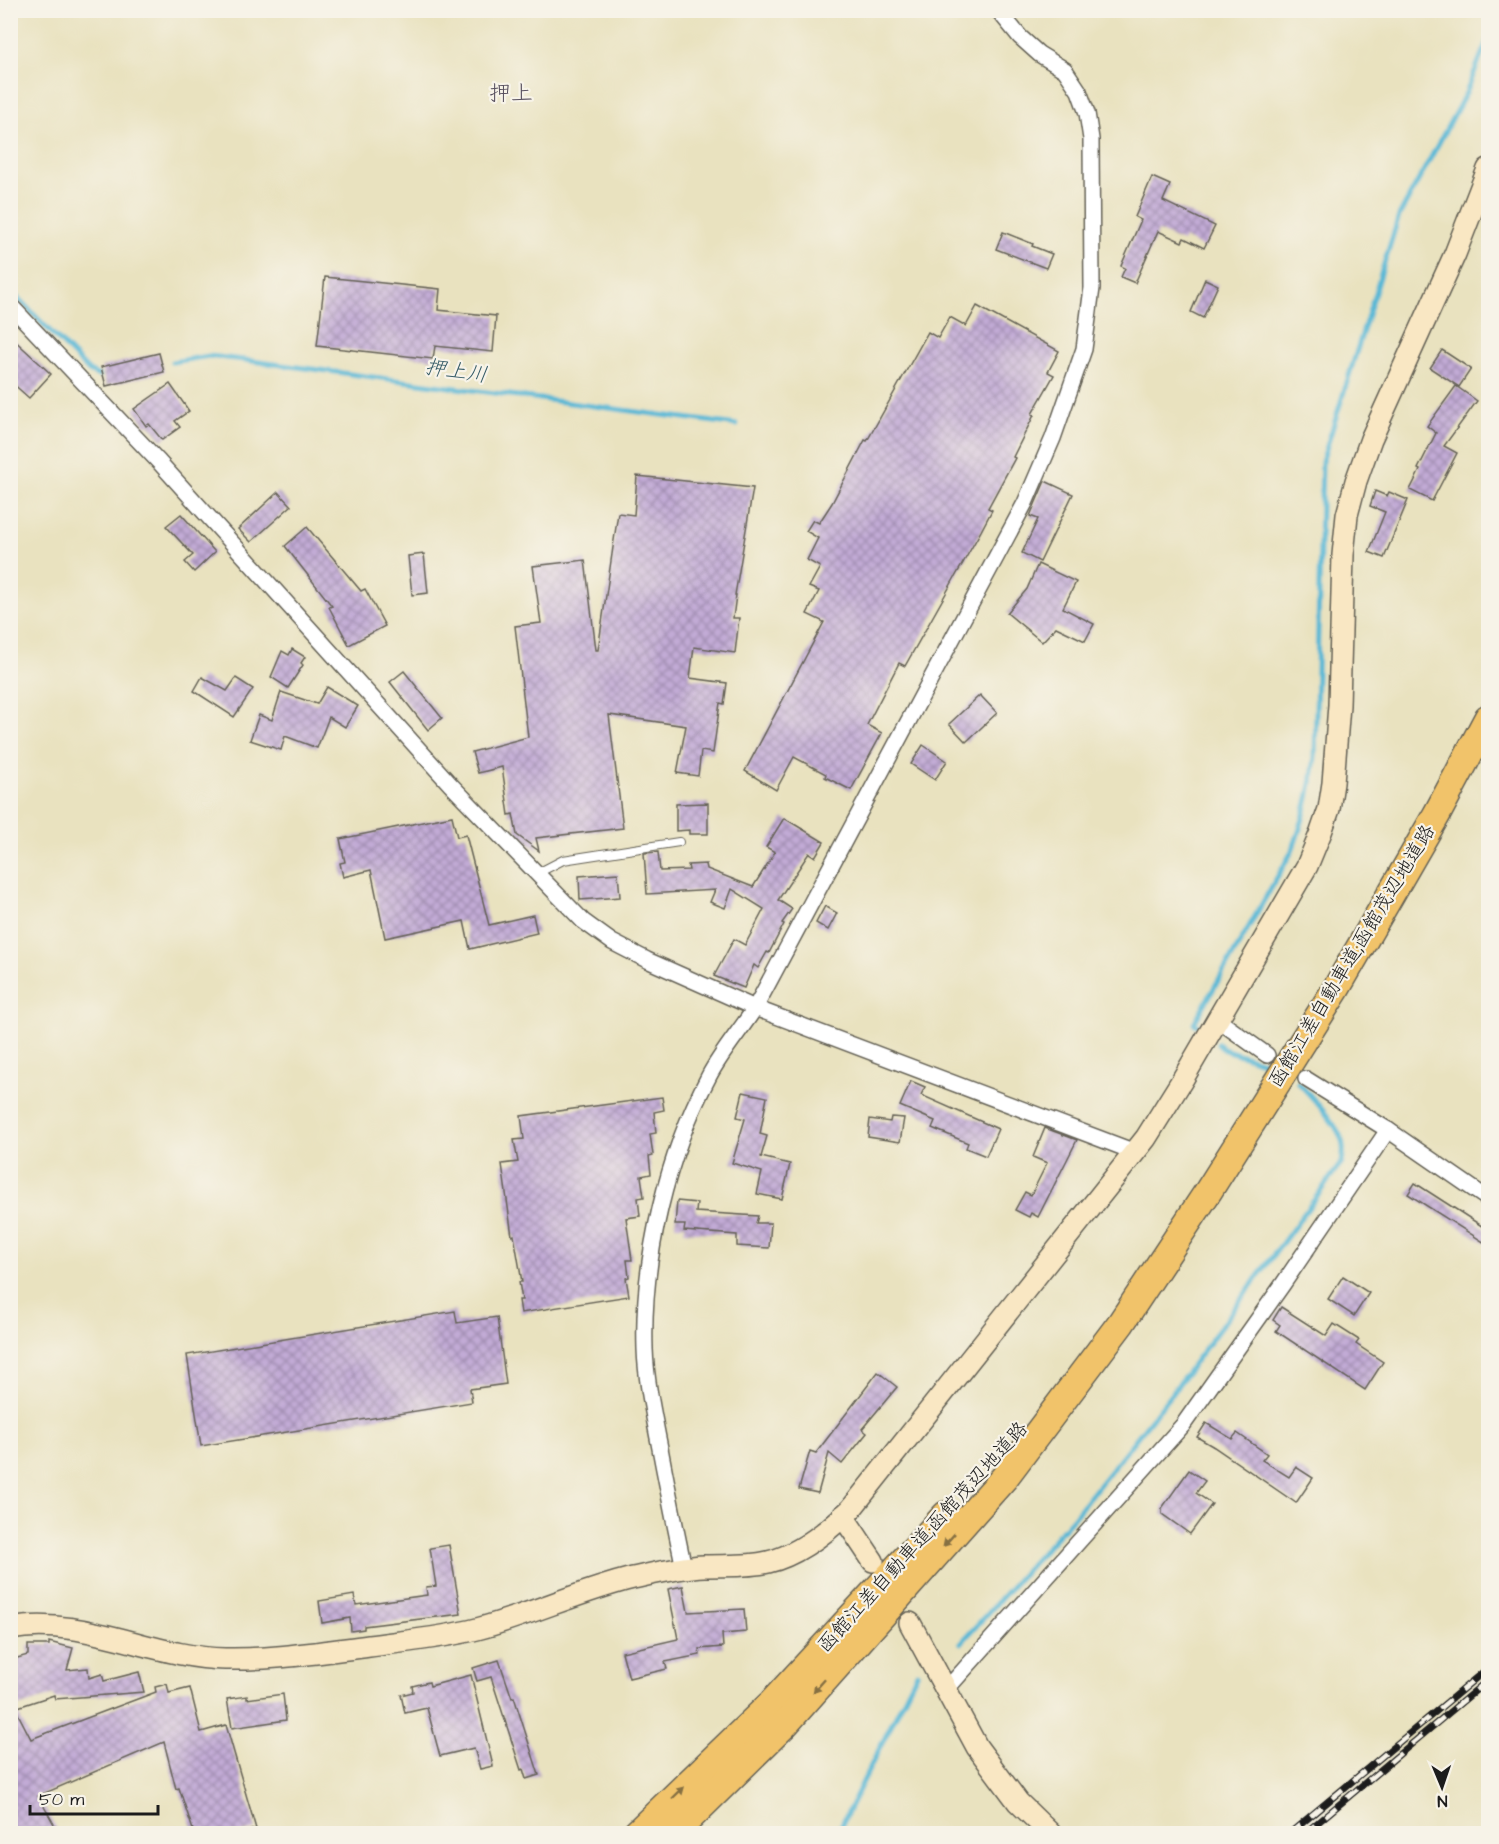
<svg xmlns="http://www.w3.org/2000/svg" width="1499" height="1844" font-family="'Architects Daughter','Klee One',sans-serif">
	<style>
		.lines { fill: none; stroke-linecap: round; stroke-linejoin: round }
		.stream { stroke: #57b7d5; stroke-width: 5 }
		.building { fill: url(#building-cross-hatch) }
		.lane-casing { stroke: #646155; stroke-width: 10 }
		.street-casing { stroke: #646155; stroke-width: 18 }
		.secondary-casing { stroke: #646155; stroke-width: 24 }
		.highway-casing { stroke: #646155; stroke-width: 30 }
		.lane { stroke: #fff; stroke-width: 8 }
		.street { stroke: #fff; stroke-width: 15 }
		.secondary { stroke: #f9e7c3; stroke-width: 21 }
		.highway { stroke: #f1c36a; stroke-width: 27 }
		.rail-casing { stroke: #1c1c1c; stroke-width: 7 }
		.rail { stroke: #f7f3e8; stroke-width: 4.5; stroke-dasharray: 14; stroke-linecap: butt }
		.oneway { fill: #867043 }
		.labels { text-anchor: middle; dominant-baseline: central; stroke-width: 4.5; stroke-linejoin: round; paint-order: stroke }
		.street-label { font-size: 20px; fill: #1c1c1c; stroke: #f7f3e8 }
		.water-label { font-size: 21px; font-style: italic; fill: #345a66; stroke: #f7f3e8 }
		.quarter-label { font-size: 22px; fill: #564e5d; stroke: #f7f3e8 }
	</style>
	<defs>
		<pattern id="building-cross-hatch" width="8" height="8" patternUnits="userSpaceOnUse" patternTransform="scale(1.5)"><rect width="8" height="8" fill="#c2abd6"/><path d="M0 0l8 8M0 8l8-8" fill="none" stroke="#9d8aad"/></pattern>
	</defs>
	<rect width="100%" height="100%" fill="#f7f3e8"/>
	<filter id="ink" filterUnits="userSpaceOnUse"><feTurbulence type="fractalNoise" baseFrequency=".0167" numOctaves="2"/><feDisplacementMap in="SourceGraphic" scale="12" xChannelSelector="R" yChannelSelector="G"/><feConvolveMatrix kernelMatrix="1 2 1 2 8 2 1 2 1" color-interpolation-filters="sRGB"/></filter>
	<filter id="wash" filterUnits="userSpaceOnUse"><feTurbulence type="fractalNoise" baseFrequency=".008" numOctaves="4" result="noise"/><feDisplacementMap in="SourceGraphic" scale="24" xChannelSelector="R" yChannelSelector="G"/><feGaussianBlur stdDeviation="1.35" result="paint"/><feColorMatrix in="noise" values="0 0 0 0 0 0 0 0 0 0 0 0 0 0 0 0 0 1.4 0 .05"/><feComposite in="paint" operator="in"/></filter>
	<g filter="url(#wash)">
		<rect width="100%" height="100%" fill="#e9e2bf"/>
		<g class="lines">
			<g class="stream">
				<path d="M 10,290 L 89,371 L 99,376"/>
				<path d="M 172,362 L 209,356 L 244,360 L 737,425"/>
				<path d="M 1197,1025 L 1194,1023 L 1291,853 C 1304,822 1311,790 1315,756 L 1322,462 L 1399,216 L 1466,93 L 1488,39"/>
				<path d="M 1218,1044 L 1223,1049 L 1269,1064"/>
				<path d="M 961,1643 L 1073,1518 L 1172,1393 L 1342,1162 C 1344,1153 1344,1142 1339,1133 C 1332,1120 1310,1094 1298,1083"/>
				<path d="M 837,1834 L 917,1673"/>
			</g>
		</g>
		<g id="blocks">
			<g class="building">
				<path d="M 1152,177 L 1170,185 L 1163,201 L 1215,226 L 1204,248 L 1184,238 L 1182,242 L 1158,231 L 1135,283 L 1121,277 L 1125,268 L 1121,266 L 1141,220 L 1135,217 Z"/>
				<path d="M 1003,232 L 1033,244 L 1032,246 L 1052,254 L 1046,268 L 996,249 Z"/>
				<path d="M 325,277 L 440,289 L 438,310 L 496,316 L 493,352 L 435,346 L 433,359 L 317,346 Z"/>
				<path d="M 1205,279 L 1218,285 L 1203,318 L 1191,312 Z"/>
				<path d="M 977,306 L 1059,351 L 1048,372 L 1054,375 L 1032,414 L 1034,415 L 1013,457 L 1015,458 L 988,508 L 992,510 L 981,531 L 905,666 L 899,663 L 867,725 L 882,733 L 851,790 L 825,777 L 826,774 L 794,757 L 776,790 L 745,771 L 824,622 L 807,614 L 819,591 L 809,587 L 820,567 L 807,560 L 818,538 L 806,531 L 813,520 L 819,523 L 832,503 L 865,440 L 867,441 L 928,332 L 938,338 L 950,317 L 966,326 Z"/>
				<path d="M 10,336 L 51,374 L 29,398 L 10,381 Z"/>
				<path d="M 1442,350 L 1471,369 L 1459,387 L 1430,368 Z"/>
				<path d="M 159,353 L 164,372 L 106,386 L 101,367 Z"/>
				<path d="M 170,384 L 189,411 L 175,421 L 180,427 L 162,440 L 149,424 L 146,426 L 134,409 Z"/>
				<path d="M 1456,386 L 1477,401 L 1444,446 L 1457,453 L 1432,501 L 1410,490 L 1420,470 L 1418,469 L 1436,433 L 1427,426 Z"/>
				<path d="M 637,476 L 753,488 L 735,595 L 736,595 L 733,618 L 739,618 L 735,653 L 694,647 L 690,678 L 727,683 L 724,704 L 720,703 L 713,753 L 701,751 L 698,776 L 677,773 L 686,726 L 609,715 L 623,828 L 536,838 L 539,851 L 517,835 L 513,814 L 509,815 L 502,767 L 478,773 L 472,752 L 528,737 L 515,626 L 541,623 L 533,566 L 585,560 L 596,650 L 598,650 L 618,513 L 634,515 Z"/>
				<path d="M 1045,481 L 1073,494 L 1040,562 L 1022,553 L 1038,519 L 1030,516 Z"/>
				<path d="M 1375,491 L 1387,496 L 1389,492 L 1408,500 L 1384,558 L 1369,552 L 1385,512 L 1370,506 Z"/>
				<path d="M 278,492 L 291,506 L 251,542 L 238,529 Z"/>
				<path d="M 181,514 L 215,552 L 194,572 L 185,562 L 193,555 L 166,526 Z"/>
				<path d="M 307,527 L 361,591 L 365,589 L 385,626 L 349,645 L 329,607 L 332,606 L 285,546 Z"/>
				<path d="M 424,554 L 428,593 L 412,595 L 408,556 Z"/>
				<path d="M 1038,564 L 1076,582 L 1063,608 L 1094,624 L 1085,641 L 1056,627 L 1042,642 L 1007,613 L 1027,589 Z"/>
				<path d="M 292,649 L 305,657 L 301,663 L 303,665 L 288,688 L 271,677 L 282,651 L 289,655 Z"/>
				<path d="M 404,671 L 442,718 L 428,730 L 390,682 Z"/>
				<path d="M 202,677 L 227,691 L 236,678 L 253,689 L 234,717 L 194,691 Z"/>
				<path d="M 327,687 L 358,706 L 345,727 L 329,717 L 317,748 L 285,736 L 281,750 L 250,740 L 259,715 L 272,720 L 281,692 L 317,704 Z"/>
				<path d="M 980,695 L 997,713 L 966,742 L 949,724 Z"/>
				<path d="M 923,745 L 947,761 L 935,780 L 911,764 Z"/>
				<path d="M 708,803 L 708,834 L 689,834 L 689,830 L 676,831 L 676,804 Z"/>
				<path d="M 452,816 L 457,837 L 466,835 L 489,925 L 533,915 L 537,933 L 470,949 L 464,921 L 385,938 L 371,870 L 343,877 L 340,863 L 345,862 L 340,839 Z"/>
				<path d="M 784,818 L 824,842 L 815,857 L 809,853 L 778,900 L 792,909 L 782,923 L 784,924 L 769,953 L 767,952 L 758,968 L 754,965 L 744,988 L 714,976 L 734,939 L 745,945 L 764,909 L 732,889 L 725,908 L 710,902 L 715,890 L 647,894 L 644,853 L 658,852 L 660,871 L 689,870 L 688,865 L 706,864 L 707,869 L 753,887 L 775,852 L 766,847 Z"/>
				<path d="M 618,873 L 620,897 L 580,900 L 579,876 Z"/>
				<path d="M 825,906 L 837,913 L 828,930 L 816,923 Z"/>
				<path d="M 911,1081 L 925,1087 L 921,1095 L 998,1129 L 986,1156 L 966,1148 L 968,1143 L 932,1128 L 935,1121 L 900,1106 Z"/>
				<path d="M 743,1092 L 767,1097 L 760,1134 L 767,1136 L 761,1157 L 790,1164 L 782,1199 L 757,1194 L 762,1172 L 732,1163 L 745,1119 L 737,1117 Z"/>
				<path d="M 662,1097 L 664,1110 L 654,1112 L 656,1133 L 650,1134 L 653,1155 L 649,1156 L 651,1174 L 641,1176 L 644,1197 L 638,1198 L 640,1216 L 626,1218 L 632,1260 L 627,1260 L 629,1277 L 626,1278 L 629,1296 L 521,1313 L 519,1300 L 522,1300 L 519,1282 L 522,1282 L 514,1235 L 512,1236 L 502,1164 L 518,1162 L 514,1140 L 524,1139 L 521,1116 Z"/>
				<path d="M 891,1117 L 904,1118 L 900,1142 L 868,1137 L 870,1119 L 890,1122 Z"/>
				<path d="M 1045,1128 L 1077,1140 L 1038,1217 L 1031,1213 L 1029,1217 L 1015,1210 L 1025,1192 L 1031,1195 L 1047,1163 L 1033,1157 Z"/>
				<path d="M 1415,1183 L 1488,1230 L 1488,1245 L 1408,1194 Z"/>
				<path d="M 677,1201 L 697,1203 L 696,1212 L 758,1216 L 756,1223 L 771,1223 L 769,1248 L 737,1246 L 737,1235 L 684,1231 L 685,1225 L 675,1225 Z"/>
				<path d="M 1343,1276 L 1369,1293 L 1354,1316 L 1328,1299 Z"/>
				<path d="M 1281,1307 L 1326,1336 L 1334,1324 L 1359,1340 L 1356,1344 L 1383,1362 L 1365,1390 L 1276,1331 L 1280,1325 L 1273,1320 Z"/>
				<path d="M 455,1311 L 457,1323 L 497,1317 L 506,1384 L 470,1389 L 472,1402 L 201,1446 L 187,1355 Z"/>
				<path d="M 878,1372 L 897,1387 L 862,1429 L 867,1433 L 842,1464 L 829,1453 L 818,1493 L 799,1489 L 810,1451 L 816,1453 Z"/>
				<path d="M 1206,1423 L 1232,1439 L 1237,1433 L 1267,1454 L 1262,1460 L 1289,1477 L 1296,1467 L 1313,1478 L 1296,1503 L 1214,1447 L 1197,1437 Z"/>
				<path d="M 1189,1470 L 1205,1481 L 1196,1493 L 1212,1504 L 1190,1534 L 1162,1514 L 1162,1508 Z"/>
				<path d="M 449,1545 L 461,1614 L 364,1626 L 364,1629 L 351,1631 L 350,1618 L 322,1623 L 319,1601 L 354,1595 L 356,1605 L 427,1595 L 426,1587 L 436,1586 L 430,1548 Z"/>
				<path d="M 683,1586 L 688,1612 L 744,1609 L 746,1632 L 722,1634 L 723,1647 L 699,1649 L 700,1655 L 665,1662 L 667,1669 L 629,1678 L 622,1652 L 678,1639 L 668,1589 Z"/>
				<path d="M 49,1642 L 73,1648 L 67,1670 L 88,1668 L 89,1678 L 102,1674 L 104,1681 L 139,1672 L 144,1692 L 55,1699 L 54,1695 L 15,1708 L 31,1739 L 156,1692 L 155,1687 L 167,1684 L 169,1693 L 190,1688 L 201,1732 L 226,1725 L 256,1829 L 240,1833 L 194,1833 L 179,1788 L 176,1789 L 164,1742 L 38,1796 L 59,1833 L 10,1833 L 10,1660 L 28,1655 L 28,1645 L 49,1645 Z"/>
				<path d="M 499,1660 L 512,1698 L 514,1697 L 539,1775 L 526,1779 L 523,1769 L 521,1770 L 491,1677 L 477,1681 L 473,1668 Z"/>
				<path d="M 471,1675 L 493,1766 L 480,1769 L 474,1748 L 440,1756 L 427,1708 L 405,1713 L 401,1695 L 413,1692 L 412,1686 L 429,1682 L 430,1686 Z"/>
				<path d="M 283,1694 L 286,1720 L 232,1728 L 227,1699 L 247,1696 L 247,1699 Z"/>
			</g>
		</g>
	</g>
	<g filter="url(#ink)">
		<use href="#blocks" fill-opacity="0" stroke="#646155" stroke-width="1.5"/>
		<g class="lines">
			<g class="lane-casing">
				<path id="lane" d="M 538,873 L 563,860 L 679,842"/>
			</g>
			<g class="street-casing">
				<g id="street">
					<path d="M 10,305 L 159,462 L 450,784 L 583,921 L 612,942 L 647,960 L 755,1008 L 1135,1152"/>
					<path d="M 1218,1020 L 1267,1055"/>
					<path d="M 1306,1079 L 1388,1130 L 1488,1199"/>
					<path d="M 684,1568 C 675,1526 667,1485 659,1443 C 653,1412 646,1380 645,1349 C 642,1259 667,1155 709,1076 C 721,1053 740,1031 755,1008 L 1025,503 L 1053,438 L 1084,349 L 1092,288 L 1091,139 L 1087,113 L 1079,91 L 1065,70 L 1039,54 L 1020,37 L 998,10"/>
					<path d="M 945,1691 L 1183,1425 L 1283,1284 L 1388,1130"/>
				</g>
			</g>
			<g class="secondary-casing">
				<g id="secondary">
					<path d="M 843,1516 L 873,1561"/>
					<path d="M 910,1623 L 977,1747 L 1018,1802 L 1051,1834"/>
					<path d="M 10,1629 C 81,1615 154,1658 225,1659 C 274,1660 321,1652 369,1646 C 406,1641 442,1638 477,1629 C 530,1615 580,1591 633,1578 C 656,1573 680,1567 704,1566 C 725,1565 747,1567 768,1562 C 799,1555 828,1531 851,1509 L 1146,1138 L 1181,1082 L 1307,866 L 1321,832 L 1329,809 L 1333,783 L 1339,705 L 1343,555 L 1347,515 L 1356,481 L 1371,439 L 1455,254 L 1488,169"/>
				</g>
			</g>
			<g class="highway-casing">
				<g id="highway">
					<path d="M 636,1834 L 772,1703 L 946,1515"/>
					<path d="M 673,1834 L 786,1723 L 1004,1478 L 1121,1323 L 1209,1190 L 1336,989 L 1437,814 L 1488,718"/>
				</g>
			</g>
			<use href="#lane" class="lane"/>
			<use href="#street" class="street"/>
			<use href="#secondary" class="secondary"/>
			<use href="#highway" class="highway"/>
			<g class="rail-casing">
				<g id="rail">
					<path d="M 1289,1834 L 1488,1668"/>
					<path d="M 1304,1834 L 1488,1680"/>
				</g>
			</g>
			<use href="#rail" class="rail"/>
		</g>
		<defs><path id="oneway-solid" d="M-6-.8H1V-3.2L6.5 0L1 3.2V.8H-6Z" transform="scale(1.5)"/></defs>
		<g class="oneway">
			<use href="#oneway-solid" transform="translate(949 1540) rotate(132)"/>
			<use href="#oneway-solid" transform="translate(819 1686) rotate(132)"/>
			<use href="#oneway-solid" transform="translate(678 1793) rotate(-44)"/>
		</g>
	</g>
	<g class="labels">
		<g class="street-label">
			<text transform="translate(1352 956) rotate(-59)">函館江差自動車道;函館茂辺地道路</text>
			<text transform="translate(923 1537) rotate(-48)">函館江差自動車道;函館茂辺地道路</text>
		</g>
		<g class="water-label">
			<text transform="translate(456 371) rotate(8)">押上川</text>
		</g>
		<g class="quarter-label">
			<text x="511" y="93">押上</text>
		</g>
	</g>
	<rect width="1499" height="1844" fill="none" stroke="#f7f3e8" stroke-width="36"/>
	<g transform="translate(1442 1787) rotate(178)" stroke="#f7f3e8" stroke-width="4.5" paint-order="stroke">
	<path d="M0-4.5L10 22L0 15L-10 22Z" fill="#1c1c1c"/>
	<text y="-9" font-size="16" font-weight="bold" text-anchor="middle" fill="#1c1c1c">N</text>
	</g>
	<path d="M30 1805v9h128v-9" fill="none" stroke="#1c1c1c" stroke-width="3"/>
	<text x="39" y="1805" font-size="18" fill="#1c1c1c" stroke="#f7f3e8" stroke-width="4.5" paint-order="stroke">50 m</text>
</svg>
